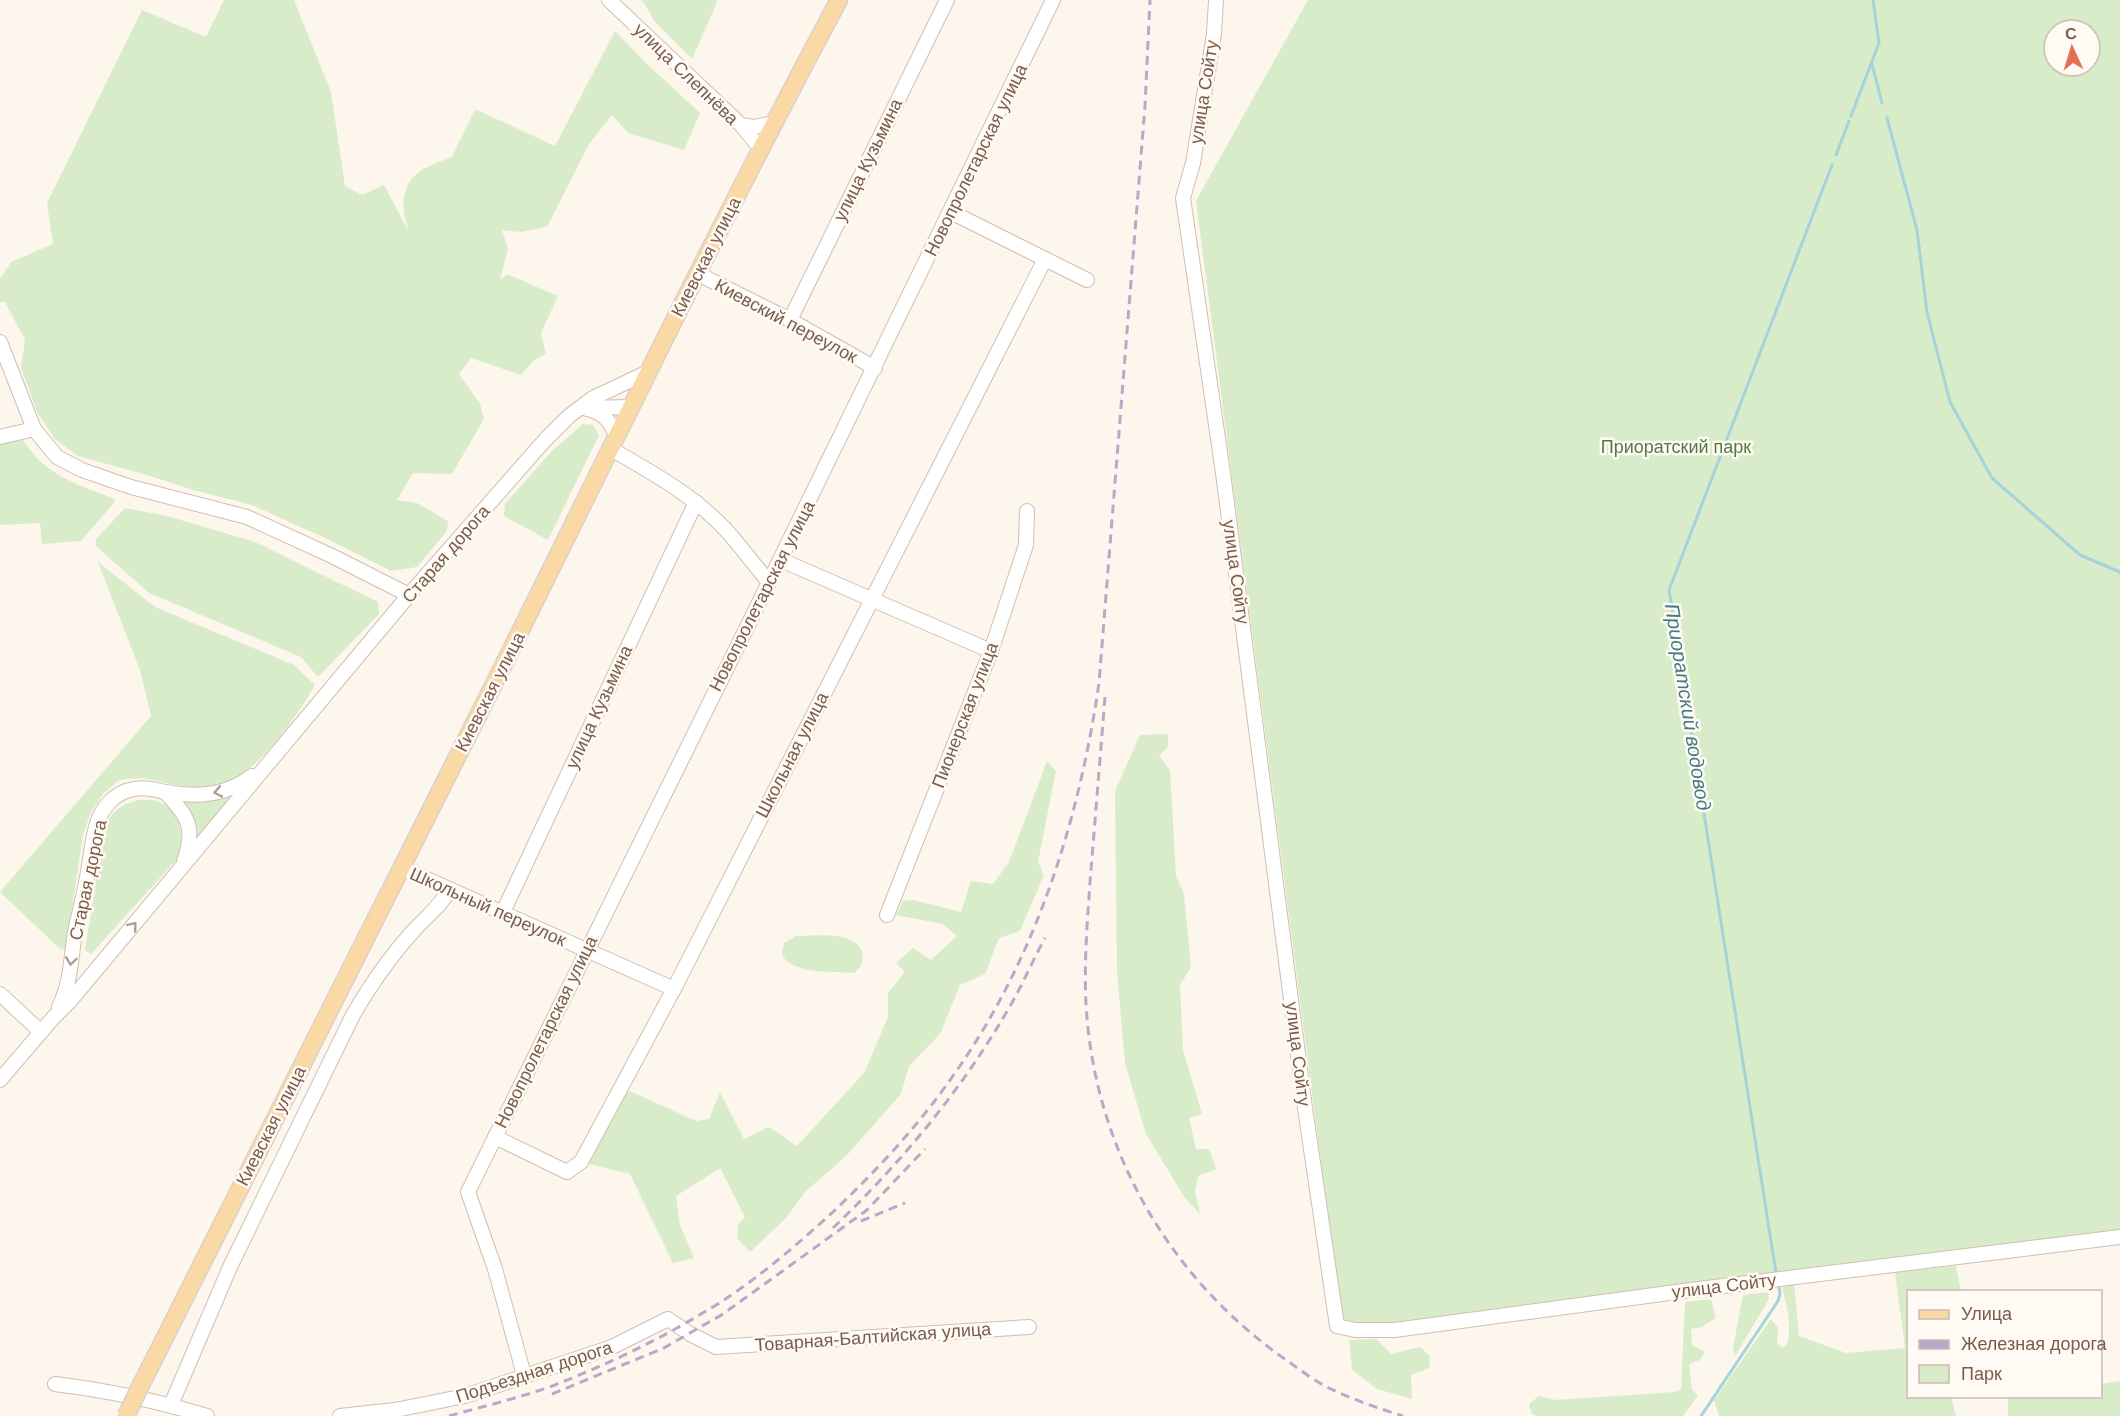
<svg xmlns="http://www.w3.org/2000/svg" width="2120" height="1416" font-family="Arial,sans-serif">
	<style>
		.green { fill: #d8ecc9; fill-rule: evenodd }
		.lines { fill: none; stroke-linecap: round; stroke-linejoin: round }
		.stream { stroke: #a5d3da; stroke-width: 3 }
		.minor-casing { stroke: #d1beb0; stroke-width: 16 }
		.major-casing { stroke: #dad1cd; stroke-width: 19 }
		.minor { stroke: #fff; stroke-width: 14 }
		.major { stroke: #fbd9a5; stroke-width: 16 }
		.rail { stroke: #b9a8c9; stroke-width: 3; stroke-dasharray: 9 6; stroke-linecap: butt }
		.major-bridge-casing { stroke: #dad1cd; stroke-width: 19; stroke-linecap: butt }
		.major-bridge { stroke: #fbd9a5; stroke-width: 16 }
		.oneway { stroke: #af9d94 }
		.labels { text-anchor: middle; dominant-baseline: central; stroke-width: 5; stroke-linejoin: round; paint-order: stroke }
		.street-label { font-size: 18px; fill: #7a5c4d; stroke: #fffaf3 }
		.park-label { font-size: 18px; fill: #537a41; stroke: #fffaf3 }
		.water-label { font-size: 20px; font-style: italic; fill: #437c86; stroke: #fffaf3 }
	</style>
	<rect width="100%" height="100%" fill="#fdf6ec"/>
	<g class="green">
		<path d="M 224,0 L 294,0 L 331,92 L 345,186 L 362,195 L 384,185 L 408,230 C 408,225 404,218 404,212 C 401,175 422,168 452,157 L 475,109 L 555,146 L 615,31 L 646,63 L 700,113 L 684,150 L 628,133 L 612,115 L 589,144 L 547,227 L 520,232 L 502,230 L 508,249 L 500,280 L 507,274 L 558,296 L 541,333 L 546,354 L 534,360 L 521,375 L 471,358 L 459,374 L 480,404 L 484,419 L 452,474 L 413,473 L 397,500 L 417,503 L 448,521 L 447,531 L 417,567 L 391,571 L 325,538 L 252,505 L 193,490 L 147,475 L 78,456 L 56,440 L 38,414 L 21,368 L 25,340 L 5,302 L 0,302 L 0,279 L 11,262 L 53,244 L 47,203 L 142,10 L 206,37 Z"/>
		<path d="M 641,0 L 718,0 L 692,59 L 654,21 L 645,4 Z"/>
		<path d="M 1308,0 L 2120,0 L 2120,1232 L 1409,1323 L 1342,1323 L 1196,201 ZM 2054,30 L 2090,30 L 2090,66 L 2054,66 Z"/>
		<path d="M 583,424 L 593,425 L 599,435 L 548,540 L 504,516 L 505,504 L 551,452 Z"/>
		<path d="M 21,438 C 28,445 32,454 39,460 C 60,480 89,489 115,499 L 113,504 L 81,541 L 42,544 L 40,523 L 0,525 L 0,443 Z"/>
		<path d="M 125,508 L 167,516 L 255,542 L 378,602 L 379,614 L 318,677 L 301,657 L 149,593 L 96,546 L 96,539 Z"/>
		<path d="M 98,562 L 155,607 L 294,665 L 315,685 C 294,721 251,785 206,789 C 186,790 166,782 147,779 C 138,778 128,779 119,780 L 104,793 L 91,812 L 83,835 L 66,950 L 59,948 L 0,892 L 151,716 L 140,670 Z"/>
		<path d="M 1168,734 L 1168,747 L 1159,755 L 1170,771 L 1176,876 L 1184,894 L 1191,967 L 1180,985 L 1183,1050 L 1202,1114 L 1189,1118 L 1196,1149 L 1209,1149 L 1216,1169 L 1198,1176 L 1195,1191 L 1200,1214 L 1185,1198 L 1146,1134 L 1125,1063 L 1117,972 L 1115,791 L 1140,735 Z"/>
		<path d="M 1047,761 L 1056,771 L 1038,862 L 1044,875 L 1020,931 L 999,938 L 985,974 L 960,985 L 940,1034 L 909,1066 L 901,1094 L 847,1155 L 806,1191 L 785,1219 L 750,1252 L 737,1238 L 738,1224 L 745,1217 L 720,1168 L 676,1196 L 680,1225 L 694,1258 L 673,1263 L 630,1174 L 585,1163 L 625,1089 L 696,1121 L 709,1119 L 720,1092 L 744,1139 L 769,1127 L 797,1146 L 864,1073 L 888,1017 L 888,993 L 905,972 L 896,963 L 913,948 L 931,960 L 957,936 L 943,924 L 896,915 L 903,901 L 913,900 L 961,912 L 971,881 L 993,884 L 1009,862 Z"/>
		<path d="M 234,792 L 237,795 L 193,845 C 202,818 181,817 180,797 Z"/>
		<path d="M 138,800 C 144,800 151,799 157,801 C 182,810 184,836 179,857 L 91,954 L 85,950 L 105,828 C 113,809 120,806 138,800 Z"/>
		<path d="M 796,936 C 815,936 861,929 863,957 C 863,964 859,969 854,973 C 832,971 798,975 783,957 L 782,952 L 784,943 Z"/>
		<path d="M 1956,1266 L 1961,1291 L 1908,1292 L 1908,1396 L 1951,1397 L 1956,1416 L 1719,1416 L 1714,1400 L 1771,1319 L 1778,1328 L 1777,1343 L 1782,1348 L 1787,1345 C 1792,1320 1787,1310 1782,1286 L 1794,1284 L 1799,1336 L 1846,1353 L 1905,1348 L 1895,1272 Z"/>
		<path d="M 1768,1292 L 1769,1299 L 1735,1356 L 1733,1348 L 1743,1295 Z"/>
		<path d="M 1711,1299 L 1716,1318 L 1702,1327 L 1691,1329 L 1692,1345 L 1705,1352 L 1700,1360 L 1689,1364 L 1692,1389 L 1698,1395 L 1683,1416 L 1536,1416 L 1532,1414 L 1529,1404 L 1539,1396 L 1556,1400 L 1675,1392 L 1681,1389 L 1685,1302 Z"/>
		<path d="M 1376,1339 L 1391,1354 L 1420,1347 L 1430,1356 L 1429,1368 L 1411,1375 L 1412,1399 L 1377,1389 L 1352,1370 L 1349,1340 Z"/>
		<path d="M 2120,1381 L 2120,1416 L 2008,1416 L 2008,1397 L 2078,1396 L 2080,1398 L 2100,1396 L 2101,1384 Z"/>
	</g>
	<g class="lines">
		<g class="stream">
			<path d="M 1872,64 L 1882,103"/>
			<path d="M 1851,116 L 1879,43 L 1873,0"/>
			<path d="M 1887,118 L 1917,230 L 1927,312 L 1950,402 L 1992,478 L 2080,555 L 2120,572"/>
			<path d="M 1836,155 L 1849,121"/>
			<path d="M 1776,1273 L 1669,590 L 1832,165"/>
			<path d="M 1701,1416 L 1778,1301 L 1780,1294 L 1779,1286"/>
		</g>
		<g class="minor-casing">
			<g id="minor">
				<path d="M 609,0 L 741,125 L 761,149"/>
				<path d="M 1216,0 L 1214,34 L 1193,163 L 1183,198 L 1223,473 L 1305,1108 L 1337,1326 L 1355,1330 L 1395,1330 L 1691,1290 L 2120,1237"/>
				<path d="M 741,125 L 754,127 L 774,123"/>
				<path d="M 951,212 L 1087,280"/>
				<path d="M 699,272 L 708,279 L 790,320 L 875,368"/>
				<path d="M 790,320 L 947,0"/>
				<path d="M 0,342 L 34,429 L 57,457 L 82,470 L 131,487 L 247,517 L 332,556 L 409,595"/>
				<path d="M 581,408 L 631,407"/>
				<path d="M 587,409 C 604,413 610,421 617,437"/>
				<path d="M 0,437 L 34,429"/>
				<path d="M 611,449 C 651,472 693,495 725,529 C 740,545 754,565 769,582"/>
				<path d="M 781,560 L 991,651"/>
				<path d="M 165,792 C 188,817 196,827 184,861"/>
				<path d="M 402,868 L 674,989"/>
				<path d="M 503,912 L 696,502"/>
				<path d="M 887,915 L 991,651 L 1026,545 L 1027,511"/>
				<path d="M 0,994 L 41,1032"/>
				<path d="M 59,1007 C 71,983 71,957 75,932 C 80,909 86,887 89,865 C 92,849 93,830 100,816 C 105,805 115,795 126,791 C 142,786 150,789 166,792 C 197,798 227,795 252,776"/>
				<path d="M 0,1080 L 53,1018 L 70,1001 L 409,595 L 545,440 L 569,416 L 593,398 L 648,372"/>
				<path d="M 495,1137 L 567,1172 L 581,1162 L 676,985 L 1045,259"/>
				<path d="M 524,1375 L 495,1269 L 468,1192 C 664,795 861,399 1053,0"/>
				<path d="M 55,1384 C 106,1390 158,1401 207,1416"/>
				<path d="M 171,1405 L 230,1267 L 353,1015 C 371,984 391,955 416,928 C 428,915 441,906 449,890"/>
				<path d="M 340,1416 L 395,1410 L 465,1396 L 612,1347 L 668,1319 L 690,1334 L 716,1347 L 1029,1327"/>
			</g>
		</g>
		<g class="major-casing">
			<path id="major" d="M 141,1385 C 261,1145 383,907 502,668 C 613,445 721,220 839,0"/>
		</g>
		<use href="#minor" class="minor"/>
		<use href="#major" class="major"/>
		<g class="rail">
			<path d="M 1105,697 C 1100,759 1095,821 1090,882 C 1087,927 1083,973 1087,1018 C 1099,1158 1174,1283 1289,1362 C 1302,1371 1316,1382 1331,1389 C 1354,1400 1378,1408 1403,1416"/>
			<path d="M 861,1221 L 905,1203"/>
			<path d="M 833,1228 C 904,1160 966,1085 1014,999 C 1025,979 1034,958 1045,938"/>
			<path d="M 552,1394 L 664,1348 L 723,1314 L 867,1210 L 925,1149"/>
			<path d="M 449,1416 C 484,1406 520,1398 555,1385 C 605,1365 655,1342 701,1314 C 747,1288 795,1247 834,1211 C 878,1169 920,1124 955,1073 C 1036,958 1079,821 1099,683 L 1145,106 L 1150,0"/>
		</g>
		<g class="major-bridge-casing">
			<path id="major-bridge" d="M 126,1416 L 141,1385"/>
		</g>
		<use href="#major-bridge" class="major-bridge"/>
	</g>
	<defs><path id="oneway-chevron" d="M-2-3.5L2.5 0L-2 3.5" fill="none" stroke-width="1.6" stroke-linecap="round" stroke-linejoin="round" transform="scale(1.5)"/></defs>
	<g class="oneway">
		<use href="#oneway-chevron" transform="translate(218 792) rotate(168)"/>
		<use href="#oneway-chevron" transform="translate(133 926) rotate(-50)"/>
		<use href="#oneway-chevron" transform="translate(71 961) rotate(98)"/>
	</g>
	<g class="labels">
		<g class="street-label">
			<text transform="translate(686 74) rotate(44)">улица Слепнёва</text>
			<text transform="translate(1204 92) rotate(-81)">улица Сойту</text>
			<text transform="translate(868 160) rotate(-64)">улица Кузьмина</text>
			<text transform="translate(976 160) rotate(-64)">Новопролетарская улица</text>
			<text transform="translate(706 257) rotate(-63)">Киевская улица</text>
			<text transform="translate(786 321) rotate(28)">Киевский переулок</text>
			<text transform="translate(446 554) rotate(-49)">Старая дорога</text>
			<text transform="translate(1236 572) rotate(82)">улица Сойту</text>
			<text transform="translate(762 596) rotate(-63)">Новопролетарская улица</text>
			<text transform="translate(490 692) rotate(-63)">Киевская улица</text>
			<text transform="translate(599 707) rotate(-65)">улица Кузьмина</text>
			<text transform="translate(965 715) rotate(-69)">Пионерская улица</text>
			<text transform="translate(792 755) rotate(-63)">Школьная улица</text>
			<text transform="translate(88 880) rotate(-78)">Старая дорога</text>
			<text transform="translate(488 907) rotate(24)">Школьный переулок</text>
			<text transform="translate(546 1032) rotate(-64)">Новопролетарская улица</text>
			<text transform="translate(1298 1054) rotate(83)">улица Сойту</text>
			<text transform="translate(271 1126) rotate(-63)">Киевская улица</text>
			<text transform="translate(1724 1286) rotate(-7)">улица Сойту</text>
			<text transform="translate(873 1337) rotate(-4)">Товарная-Балтийская улица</text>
			<text transform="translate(534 1372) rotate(-18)">Подъездная дорога</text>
		</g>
		<g class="park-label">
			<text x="1676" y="447">Приоратский парк</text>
		</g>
		<g class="water-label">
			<text transform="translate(1688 707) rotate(81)">Приоратский водовод</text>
		</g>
	</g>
	<rect x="1907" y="1290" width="195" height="108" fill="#fffaf3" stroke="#cabbb1" stroke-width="1.5"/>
	<rect x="1919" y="1310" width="30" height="9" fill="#fbd9a5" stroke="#cabbb1" stroke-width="1.5"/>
	<text x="1961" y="1320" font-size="18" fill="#7a5c4d">Улица</text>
	<rect x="1919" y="1340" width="30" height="9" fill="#b9a8c9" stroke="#cabbb1" stroke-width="1.5"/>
	<text x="1961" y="1350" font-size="18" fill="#7a5c4d">Железная дорога</text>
	<rect x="1919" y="1365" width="30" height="18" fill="#d8ecc9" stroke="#cabbb1" stroke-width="1.5"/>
	<text x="1961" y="1380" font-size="18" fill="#7a5c4d">Парк</text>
	<g transform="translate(2072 48) rotate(356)"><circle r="28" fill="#fffaf3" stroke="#cabbb1" stroke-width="1.5"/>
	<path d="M0-4.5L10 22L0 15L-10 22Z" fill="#e76f51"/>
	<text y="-9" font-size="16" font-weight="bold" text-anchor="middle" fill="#7a5c4d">С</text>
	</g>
</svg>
